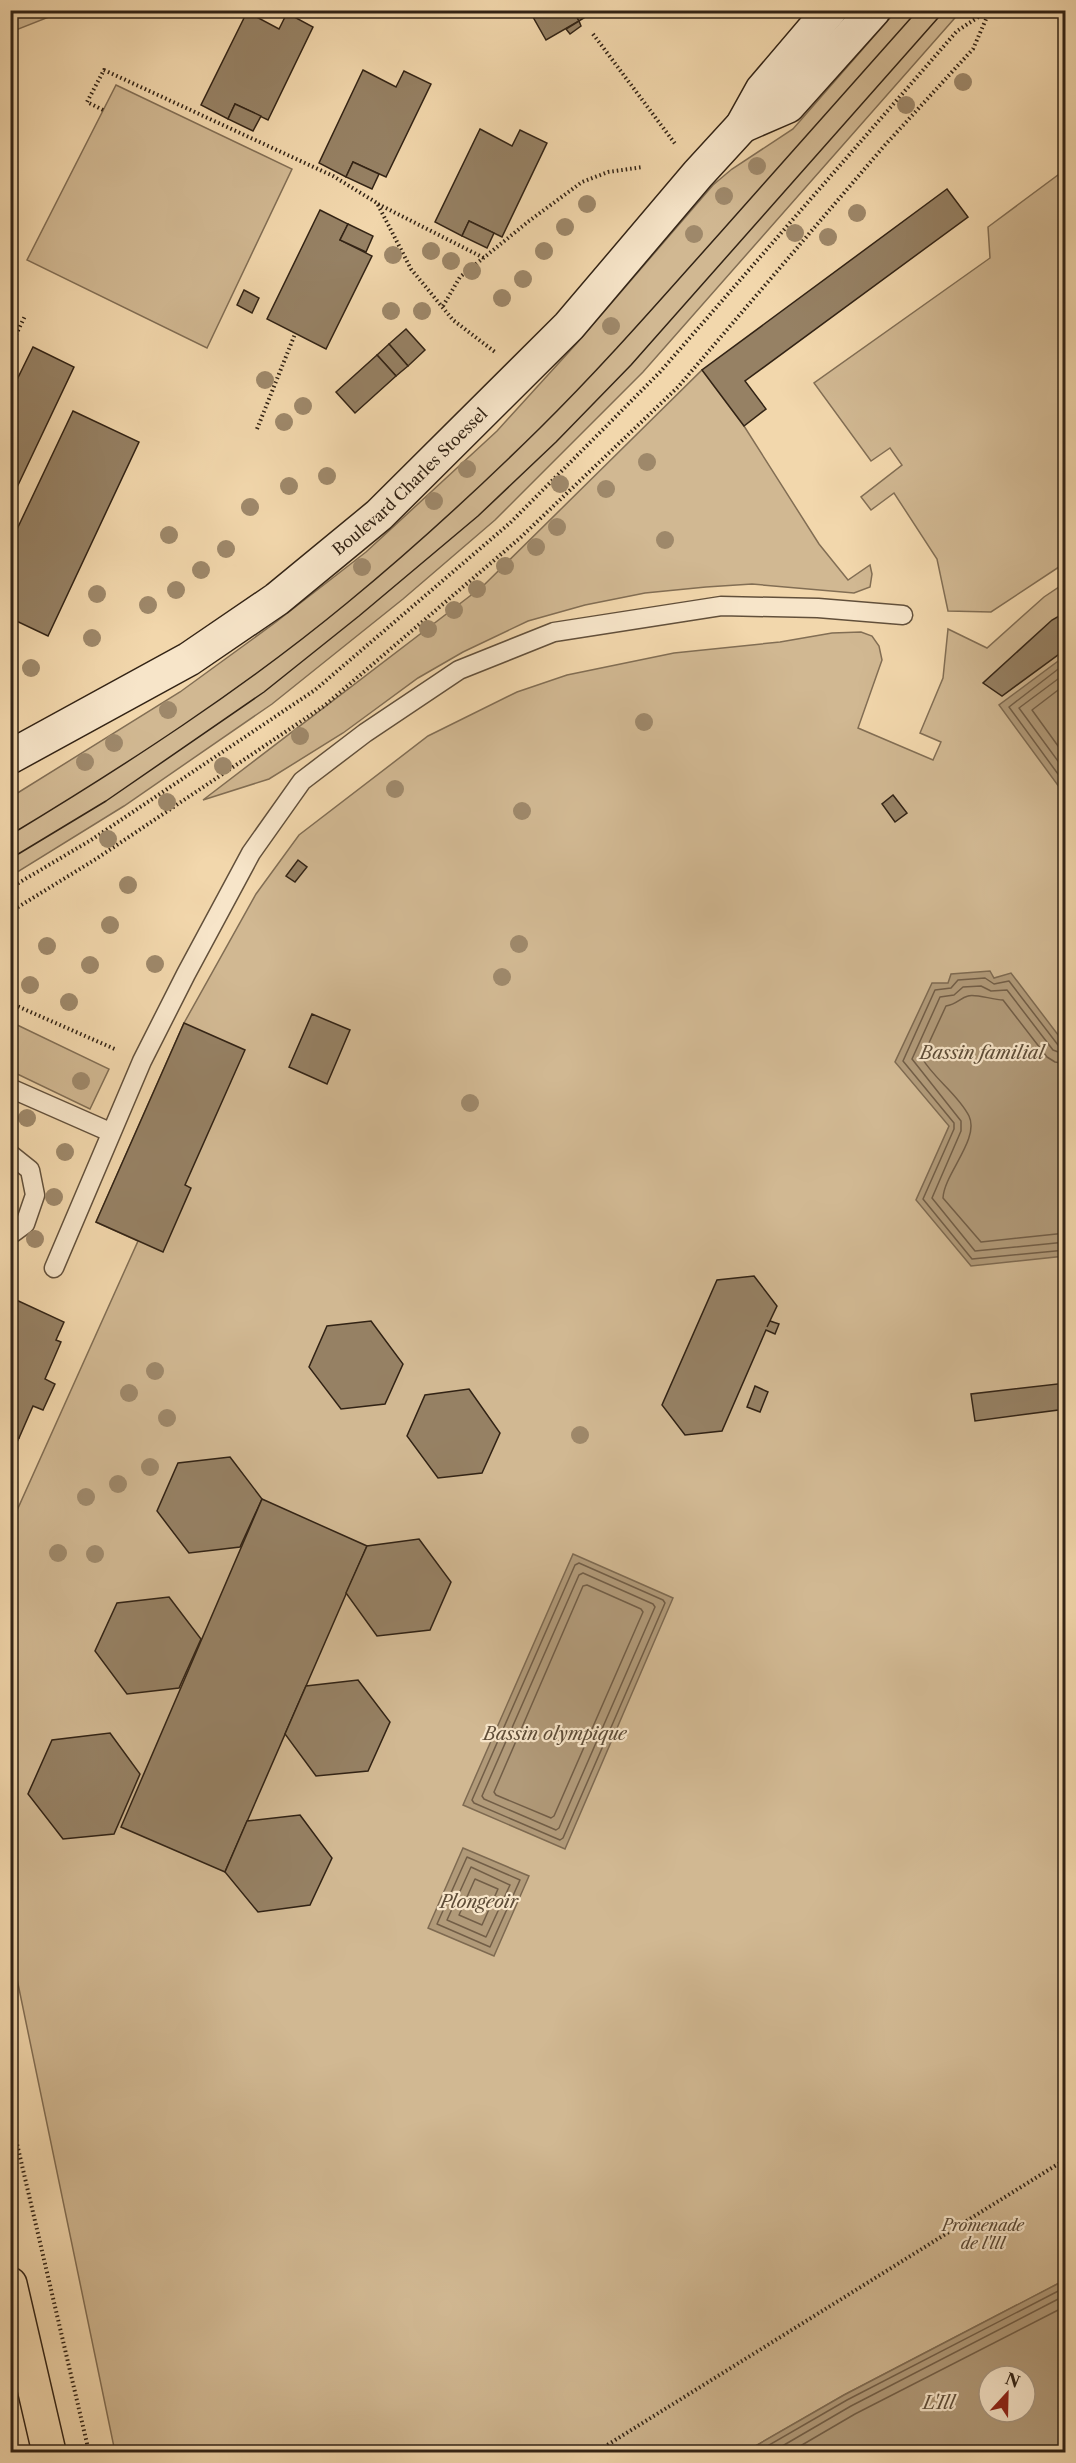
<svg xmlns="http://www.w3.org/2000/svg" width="1076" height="2463" font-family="'Libre Caslon Text',serif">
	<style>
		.green { fill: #d1b892; stroke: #826e54; stroke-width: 1.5 }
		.water { fill: #b19a79; stroke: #7e6a51; stroke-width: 1.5; fill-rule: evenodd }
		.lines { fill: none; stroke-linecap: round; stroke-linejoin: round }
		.shore { stroke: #725e47; stroke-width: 1.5 }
		.building { fill: #968164; stroke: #322315; stroke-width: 1.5 }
		.lane-casing { stroke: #62503b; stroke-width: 21 }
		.secondary-casing { stroke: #322315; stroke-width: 36 }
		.primary-casing { stroke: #322315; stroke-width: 36 }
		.path { stroke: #322315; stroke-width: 4; stroke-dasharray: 1.5 3; stroke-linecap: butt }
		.lane { stroke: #f7e5c9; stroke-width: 18 }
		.secondary { stroke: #f7e5c9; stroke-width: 33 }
		.primary { stroke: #f2d7ac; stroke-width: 33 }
		.tram { stroke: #322315; stroke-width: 1.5 }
		.tree { fill: #9e886a }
		.labels { text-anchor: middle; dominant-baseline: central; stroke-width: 4.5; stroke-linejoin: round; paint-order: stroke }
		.street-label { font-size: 16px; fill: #322315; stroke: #f7e5c9 }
		.park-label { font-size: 16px; font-style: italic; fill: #5a4834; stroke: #f7e5c9 }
		.water-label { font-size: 18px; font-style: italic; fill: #5e4d38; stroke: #f7e5c9 }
	</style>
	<rect width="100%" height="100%" fill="#f2d7ac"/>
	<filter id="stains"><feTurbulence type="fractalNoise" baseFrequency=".00333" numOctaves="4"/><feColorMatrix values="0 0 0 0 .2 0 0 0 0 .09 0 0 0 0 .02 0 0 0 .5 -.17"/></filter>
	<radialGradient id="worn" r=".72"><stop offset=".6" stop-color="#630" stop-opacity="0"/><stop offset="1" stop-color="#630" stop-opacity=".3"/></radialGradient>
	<g class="green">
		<path d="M 11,10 L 64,10 L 64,11 L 11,32 Z"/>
		<path d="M 896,11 L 961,11 L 643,372 L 495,520 L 403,599 L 272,704 L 124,806 L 11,876 L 11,797 L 180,692 L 276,622 L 366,552 L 497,431 L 577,343 L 713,185 L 732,169 L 793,129 Z"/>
		<path d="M 116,85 L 292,169 L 207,348 L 27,260 Z"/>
		<path d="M 1062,172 L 1066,177 L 1065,563 L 991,612 L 948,611 L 937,559 L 894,493 L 871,510 L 861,497 L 902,465 L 890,448 L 871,461 L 814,383 L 990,258 L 988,227 Z"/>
		<path d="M 702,370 L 744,426 L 819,544 L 848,580 L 870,565 L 872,574 L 870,587 L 854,593 L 752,584 L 706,587 L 645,593 L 585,605 L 528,621 L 463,652 L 418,678 L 343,733 L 269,779 L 203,800 L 483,586 Z"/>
		<path d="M 1065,583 L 1065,2280 L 844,2395 L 745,2452 L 115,2452 L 11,1950 L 10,1526 L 138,1241 L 96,1222 L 184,1023 L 256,894 L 299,835 L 428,736 L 517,692 L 567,675 L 674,653 L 780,642 L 832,633 L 861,632 L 872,636 L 879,646 L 882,660 L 858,728 L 933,760 L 941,742 L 920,733 L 943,678 L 948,629 L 987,648 L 1044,597 Z"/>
		<path d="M 11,1022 L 109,1069 L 90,1109 L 11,1071 Z"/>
	</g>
	<g class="water">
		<path d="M 1065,656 L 1065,795 L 999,705 Z"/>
		<path d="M 990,971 L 994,978 L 1011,973 L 1065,1044 L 1065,1256 L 971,1266 L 916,1200 L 949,1126 L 895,1062 L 932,983 L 948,983 L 951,974 Z"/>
		<path d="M 573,1554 L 673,1598 L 565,1849 L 463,1805 Z"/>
		<path d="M 463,1848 L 529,1876 L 494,1956 L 428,1928 Z"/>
		<path d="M 1065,2280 L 1065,2452 L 745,2452 L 844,2395 ZM 989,2376 L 1025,2376 L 1025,2412 L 989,2412 Z"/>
	</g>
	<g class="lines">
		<g class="shore">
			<path d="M 1066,663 L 1009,707 L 1066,785"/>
			<path d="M 1066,673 L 1019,708 L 1066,772"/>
			<path d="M 1066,684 L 1032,710 L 1066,757"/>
			<path d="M 1066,1047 L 1058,1045 L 1009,981 L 994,984 L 985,978 L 958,980 L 951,988 L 935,990 L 903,1061 L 954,1123 L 954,1129 L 923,1199 L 972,1259 L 1066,1250"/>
			<path d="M 1066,1055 L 1053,1050 L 1007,990 L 991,991 L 981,986 L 963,987 L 954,995 L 940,997 L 912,1059 L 961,1121 L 961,1131 L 932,1198 L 975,1251 L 1066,1242"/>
			<path d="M 1066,1064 L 1055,1062 L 1047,1057 L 1003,1000 C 993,1000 974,993 968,996 C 960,998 957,1004 946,1006 L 922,1058 C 934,1079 958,1094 969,1116 C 980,1139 944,1174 943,1198 L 981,1242 L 1066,1233"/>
			<path d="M 579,1563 L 663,1600 L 665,1603 L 563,1838 L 560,1840 L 474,1803 L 472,1800 L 575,1565 Z"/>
			<path d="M 583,1573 L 653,1604 L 655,1607 L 559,1828 L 556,1830 L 484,1799 L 482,1796 L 579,1575 Z"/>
			<path d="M 587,1585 L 641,1609 L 643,1612 L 554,1816 L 551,1818 L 496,1795 L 494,1792 L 583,1586 Z"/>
			<path d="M 467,1857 L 520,1880 L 490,1947 L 437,1924 Z"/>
			<path d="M 471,1867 L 510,1885 L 486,1937 L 447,1920 Z"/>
			<path d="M 475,1879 L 498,1889 L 482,1925 L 459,1915 Z"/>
			<path d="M 757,2452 L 847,2400 L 1066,2287"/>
			<path d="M 772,2452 L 851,2406 L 1066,2295"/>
			<path d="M 790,2452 L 855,2414 L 1066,2306"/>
		</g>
	</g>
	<g class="building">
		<path d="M 400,10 L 415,10 L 404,17 Z"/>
		<path d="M 529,10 L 573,10 L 579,21 L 546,40 Z"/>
		<path d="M 573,10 L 597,10 L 579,21 Z"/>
		<path d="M 247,12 L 279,29 L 287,13 L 313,27 L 268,120 L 235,104 L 228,119 L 201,105 Z"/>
		<path d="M 579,21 L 581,26 L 570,34 L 566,29 Z"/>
		<path d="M 363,70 L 396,87 L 404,71 L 431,84 L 386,177 L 353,162 L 346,177 L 319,163 Z"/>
		<path d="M 235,104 L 261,116 L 253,131 L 228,119 Z"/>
		<path d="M 480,129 L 512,146 L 520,130 L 547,143 L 502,237 L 469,221 L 462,236 L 435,222 Z"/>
		<path d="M 353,162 L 379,174 L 372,189 L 346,177 Z"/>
		<path d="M 947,189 L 968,217 L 745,381 L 766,409 L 744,426 L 702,370 Z"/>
		<path d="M 320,210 L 348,224 L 340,240 L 372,256 L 326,349 L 267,319 Z"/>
		<path d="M 469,221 L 494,233 L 487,248 L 462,236 Z"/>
		<path d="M 348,224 L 373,236 L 366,252 L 340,240 Z"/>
		<path d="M 244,290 L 259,298 L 252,313 L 237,305 Z"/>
		<path d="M 406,329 L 425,350 L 408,366 L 389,344 Z"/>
		<path d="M 389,344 L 408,366 L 396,376 L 377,355 Z"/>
		<path d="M 33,347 L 74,367 L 10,502 L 10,394 Z"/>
		<path d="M 377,355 L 396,376 L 355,413 L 336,392 Z"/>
		<path d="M 73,411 L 139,442 L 48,636 L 10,618 L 10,544 Z"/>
		<path d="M 1066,612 L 1066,649 L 1002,696 L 983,683 L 1052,620 Z"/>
		<path d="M 893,795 L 907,813 L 895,822 L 882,804 Z"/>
		<path d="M 298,860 L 307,867 L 295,882 L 286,876 Z"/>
		<path d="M 312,1014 L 350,1030 L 327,1084 L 289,1067 Z"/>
		<path d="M 184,1023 L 245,1050 L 185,1185 L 191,1188 L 163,1252 L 96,1222 Z"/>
		<path d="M 754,1276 L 777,1306 L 767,1327 L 770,1321 L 779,1324 L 775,1334 L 766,1330 L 722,1431 L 685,1435 L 662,1405 L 717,1280 Z"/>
		<path d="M 12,1298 L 64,1322 L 56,1340 L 61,1342 L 45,1379 L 55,1384 L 43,1410 L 33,1406 L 19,1438 L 10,1435 Z"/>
		<path d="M 371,1321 L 403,1364 L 385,1404 L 341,1409 L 309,1367 L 327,1326 Z"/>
		<path d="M 1066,1383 L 1066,1409 L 975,1421 L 971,1394 Z"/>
		<path d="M 755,1386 L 768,1392 L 760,1412 L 747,1407 Z"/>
		<path d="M 469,1389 L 500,1433 L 482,1473 L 438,1478 L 407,1436 L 425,1395 Z"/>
		<path d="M 10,1435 L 19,1438 L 10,1457 Z"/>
		<path d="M 230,1457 L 262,1499 L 240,1547 L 189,1553 L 157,1511 L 178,1463 Z"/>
		<path d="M 262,1499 L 367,1546 L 225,1872 L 121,1827 Z"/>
		<path d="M 419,1539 L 451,1582 L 430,1630 L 377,1636 L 346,1593 L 367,1546 Z"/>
		<path d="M 169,1597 L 201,1639 L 179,1688 L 127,1694 L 95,1651 L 117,1603 Z"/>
		<path d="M 358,1680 L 390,1722 L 368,1771 L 316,1776 L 285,1734 L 306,1686 Z"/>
		<path d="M 110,1733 L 140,1774 L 114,1834 L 63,1839 L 28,1794 L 52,1740 Z"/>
		<path d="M 300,1815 L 332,1858 L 310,1905 L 258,1912 L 225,1872 L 247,1821 Z"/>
	</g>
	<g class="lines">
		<g class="lane-casing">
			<g id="lane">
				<path d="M 10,1088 L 110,1132"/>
				<path d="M 10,1154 L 30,1170 L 35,1195 L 25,1224 L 10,1235"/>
				<path d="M 54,1268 L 142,1061 L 186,974 L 251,853 L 302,781 L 365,733 L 459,670 L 554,632 L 721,606 L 818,608 L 903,615"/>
			</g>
		</g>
		<g class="secondary-casing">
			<g id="secondary">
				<path d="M 742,126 L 788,106 L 874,10"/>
				<path id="s1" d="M 10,757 L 189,659 L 277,599 L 379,515 L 569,326 L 698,174 L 742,126 L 762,90 L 830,10"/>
			</g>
		</g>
		<g class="primary-casing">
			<path id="primary" d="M 10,2284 L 49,2452"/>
		</g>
		<g class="path">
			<path d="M 593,34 L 676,145"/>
			<path d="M 103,110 L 87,102 L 104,70 L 333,176 L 377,203 L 411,269 L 453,320 L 495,352"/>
			<path d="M 378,204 L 484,258"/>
			<path d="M 443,306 L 460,277 L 529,221 L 582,182 L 608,172 L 643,167"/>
			<path d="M 10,347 L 25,316"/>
			<path d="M 257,429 L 295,334"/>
			<path d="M 10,888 L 91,840 L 315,690 L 510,523 L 660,372 L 957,31 L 989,10"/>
			<path d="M 10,912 L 96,859 L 324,706 L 520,538 L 678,387 L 885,145 L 973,49 L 990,10"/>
			<path d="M 10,1003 L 117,1050"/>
			<path d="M 10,2114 L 89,2452"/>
			<path d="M 596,2452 L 1066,2159"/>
		</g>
		<use href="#lane" class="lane"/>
		<use href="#secondary" class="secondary"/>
		<use href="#primary" class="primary"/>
		<g class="tram">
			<path d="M 10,835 C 126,765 243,689 347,603 C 414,548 478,489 540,428 C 603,366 661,299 720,233 C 786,159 852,85 918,10"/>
			<path d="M 10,859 L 106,801 L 264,692 L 359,616 L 478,516 L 556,442 L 631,365 L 945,10"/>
		</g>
	</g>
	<g class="tree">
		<circle cx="963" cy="82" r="9"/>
		<circle cx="906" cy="105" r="9"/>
		<circle cx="757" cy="166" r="9"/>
		<circle cx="724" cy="196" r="9"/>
		<circle cx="587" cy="204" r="9"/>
		<circle cx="857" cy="213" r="9"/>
		<circle cx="565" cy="227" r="9"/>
		<circle cx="795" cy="233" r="9"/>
		<circle cx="694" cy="234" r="9"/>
		<circle cx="828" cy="237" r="9"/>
		<circle cx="431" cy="251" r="9"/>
		<circle cx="544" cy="251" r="9"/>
		<circle cx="393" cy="255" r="9"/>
		<circle cx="451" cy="261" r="9"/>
		<circle cx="472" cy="271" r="9"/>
		<circle cx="523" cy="279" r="9"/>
		<circle cx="502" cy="298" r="9"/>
		<circle cx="391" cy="311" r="9"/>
		<circle cx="422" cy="311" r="9"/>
		<circle cx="611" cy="326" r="9"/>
		<circle cx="265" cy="380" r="9"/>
		<circle cx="303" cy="406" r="9"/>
		<circle cx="284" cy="422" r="9"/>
		<circle cx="647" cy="462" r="9"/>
		<circle cx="467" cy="469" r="9"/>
		<circle cx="327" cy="476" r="9"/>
		<circle cx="560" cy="484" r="9"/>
		<circle cx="289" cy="486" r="9"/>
		<circle cx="606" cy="489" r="9"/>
		<circle cx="434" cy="501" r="9"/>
		<circle cx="250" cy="507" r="9"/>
		<circle cx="557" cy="527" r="9"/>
		<circle cx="169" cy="535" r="9"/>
		<circle cx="665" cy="540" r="9"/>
		<circle cx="536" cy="547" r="9"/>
		<circle cx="226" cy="549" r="9"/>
		<circle cx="505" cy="566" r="9"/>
		<circle cx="362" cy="567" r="9"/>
		<circle cx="201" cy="570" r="9"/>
		<circle cx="477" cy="589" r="9"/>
		<circle cx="176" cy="590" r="9"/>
		<circle cx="97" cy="594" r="9"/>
		<circle cx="148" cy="605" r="9"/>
		<circle cx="454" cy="610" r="9"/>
		<circle cx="428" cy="629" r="9"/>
		<circle cx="92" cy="638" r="9"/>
		<circle cx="31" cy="668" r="9"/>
		<circle cx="168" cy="710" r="9"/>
		<circle cx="644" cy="722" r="9"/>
		<circle cx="300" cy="736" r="9"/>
		<circle cx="114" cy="743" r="9"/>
		<circle cx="85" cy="762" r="9"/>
		<circle cx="223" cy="766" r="9"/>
		<circle cx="395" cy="789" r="9"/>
		<circle cx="167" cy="802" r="9"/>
		<circle cx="522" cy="811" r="9"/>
		<circle cx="108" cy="839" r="9"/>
		<circle cx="128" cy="885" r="9"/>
		<circle cx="110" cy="925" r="9"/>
		<circle cx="519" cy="944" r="9"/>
		<circle cx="47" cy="946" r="9"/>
		<circle cx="155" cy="964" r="9"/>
		<circle cx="90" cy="965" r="9"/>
		<circle cx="502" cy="977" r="9"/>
		<circle cx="30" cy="985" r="9"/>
		<circle cx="69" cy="1002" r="9"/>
		<circle cx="81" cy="1081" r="9"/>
		<circle cx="470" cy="1103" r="9"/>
		<circle cx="27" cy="1118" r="9"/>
		<circle cx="65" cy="1152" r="9"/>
		<circle cx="54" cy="1197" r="9"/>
		<circle cx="35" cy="1239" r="9"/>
		<circle cx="155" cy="1371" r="9"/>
		<circle cx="129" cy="1393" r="9"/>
		<circle cx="167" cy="1418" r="9"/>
		<circle cx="580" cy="1435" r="9"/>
		<circle cx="150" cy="1467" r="9"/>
		<circle cx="118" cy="1484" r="9"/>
		<circle cx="86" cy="1497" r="9"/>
		<circle cx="58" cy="1553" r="9"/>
		<circle cx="95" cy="1554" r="9"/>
	</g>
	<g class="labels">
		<g class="street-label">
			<text stroke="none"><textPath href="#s1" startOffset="488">Boulevard Charles Stoessel</textPath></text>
		</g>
		<g class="park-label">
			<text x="983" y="2225">Promenade<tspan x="983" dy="18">de l'lll</tspan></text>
		</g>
		<g class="water-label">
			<text x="982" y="1053">Bassin familial</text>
			<text x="555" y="1734">Bassin olympique</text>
			<text x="479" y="1902">Plongeoir</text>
			<text x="939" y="2403">L'Ill</text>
		</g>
	</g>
	<rect width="1076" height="2463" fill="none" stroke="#f2d7ac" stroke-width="36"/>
	<rect x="12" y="12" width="1052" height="2439" fill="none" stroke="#322315" stroke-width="3"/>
	<rect x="18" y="18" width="1040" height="2427" fill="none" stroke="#322315" stroke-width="1.5"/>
	<g transform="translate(1007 2394) rotate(22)"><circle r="28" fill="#f7e5c9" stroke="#a89781" stroke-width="1.5"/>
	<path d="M0-4.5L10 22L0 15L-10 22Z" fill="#8f2418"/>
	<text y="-9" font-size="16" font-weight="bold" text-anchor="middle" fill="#322315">N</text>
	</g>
	<rect width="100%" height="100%" filter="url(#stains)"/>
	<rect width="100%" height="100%" fill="url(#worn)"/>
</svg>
